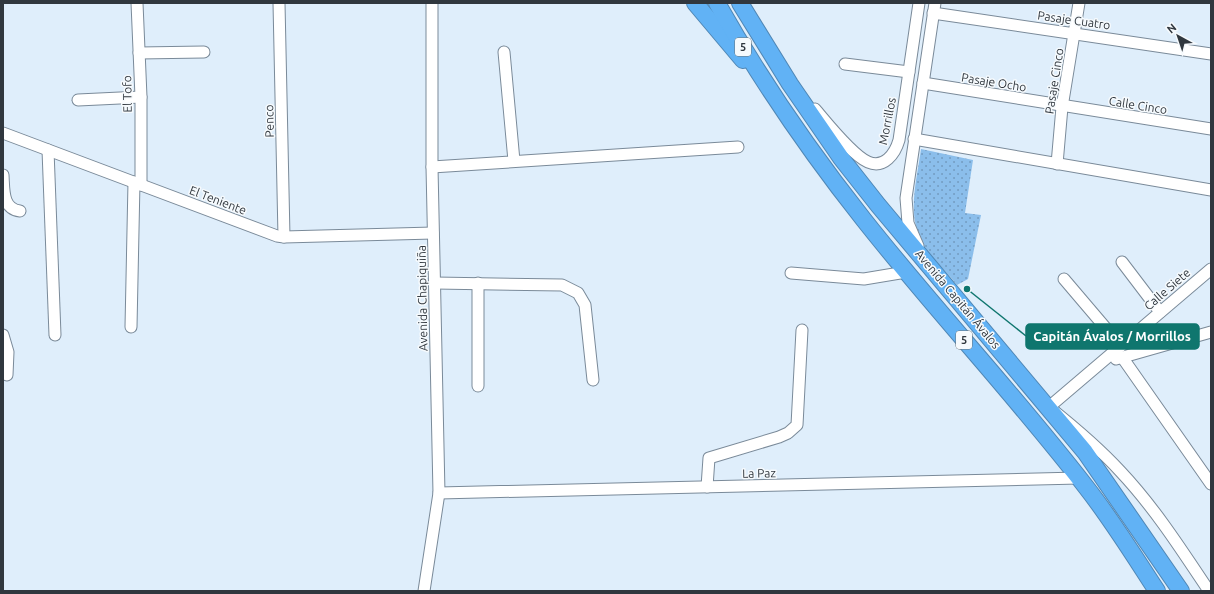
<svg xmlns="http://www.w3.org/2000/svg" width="1214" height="594" font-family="Ubuntu,sans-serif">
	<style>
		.grass { fill: url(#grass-dots) }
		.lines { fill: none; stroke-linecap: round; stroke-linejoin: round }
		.minor-casing { stroke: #7a8a99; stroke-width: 13 }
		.highway-casing { stroke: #5087b5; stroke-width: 18 }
		.minor { stroke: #fff; stroke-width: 11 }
		.highway { stroke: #61b2f5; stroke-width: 16 }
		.labels { text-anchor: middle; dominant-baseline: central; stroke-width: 3; stroke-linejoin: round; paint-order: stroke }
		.shield { fill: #f6fafd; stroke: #6b7277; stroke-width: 1 }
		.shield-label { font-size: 11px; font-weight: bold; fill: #30373e }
		.street-label { font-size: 12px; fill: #30373e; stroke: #f6fafd }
		.leader { fill: none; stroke: #0f766e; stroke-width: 1.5 }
		.callout-dot { fill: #0f766e; stroke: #f6fafd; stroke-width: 1.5 }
		.callout { fill: #0f766e; stroke: #0f766e; stroke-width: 1.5 }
		.callout-label { font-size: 13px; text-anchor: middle; font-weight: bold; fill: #fff }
	</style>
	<defs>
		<pattern id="grass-dots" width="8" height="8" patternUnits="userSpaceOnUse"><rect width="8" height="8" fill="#8bbeeb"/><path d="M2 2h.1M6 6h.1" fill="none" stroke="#729bc0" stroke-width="1.8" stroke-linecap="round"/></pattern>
	</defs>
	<rect width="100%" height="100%" fill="#dfeefb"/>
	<path class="grass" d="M 921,149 L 973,160 L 965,213 L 981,215 L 968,279 L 957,285 C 946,271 932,259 923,244 C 906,215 917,180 921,149 Z"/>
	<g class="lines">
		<g class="minor-casing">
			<g id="minor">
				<path d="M 137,3 L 141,97 L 141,185"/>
				<path d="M 279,3 L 284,237"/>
				<path d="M 933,13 L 1211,54"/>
				<path d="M 504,52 L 514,161"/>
				<path d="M 139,53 L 204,52"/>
				<path d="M 845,64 L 909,72"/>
				<path d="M 923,83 L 1211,129"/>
				<path d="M 78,100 L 141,97"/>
				<path d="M 815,109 C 827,123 852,155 868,162 C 884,169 895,154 899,140 L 919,3"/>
				<path d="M 3,133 L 277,236 L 284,237 L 433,233"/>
				<path d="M 914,139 L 1211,190"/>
				<path d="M 48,150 L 55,335"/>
				<path d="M 1057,164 L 1062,107 L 1079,3"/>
				<path d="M 432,167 L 738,147"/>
				<path d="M 3,175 C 4,189 2,209 20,211"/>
				<path d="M 918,246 L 908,223 L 906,198 L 935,3"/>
				<path d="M 1122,262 L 1160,312"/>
				<path d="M 791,273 L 864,279 L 906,272"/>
				<path d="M 1064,279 L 1121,346"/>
				<path d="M 435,283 L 562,285 L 578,293 L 585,305 L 593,380"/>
				<path d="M 478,283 L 478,386"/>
				<path d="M 131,327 L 134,182"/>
				<path d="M 3,335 L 8,352 L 7,375"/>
				<path d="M 1122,357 L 1211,484"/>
				<path d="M 1116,359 L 1211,332"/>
				<path d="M 707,487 L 709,458 L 779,437 L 788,433 L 797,425 L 802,330"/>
				<path d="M 439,493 L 1079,478"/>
				<path d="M 424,591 L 439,493 L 432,167 L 432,3"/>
				<path d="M 1209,591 C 1181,549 1154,507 1120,471 C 1098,447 1074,427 1049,407 L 1211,269"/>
			</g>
		</g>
		<g class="highway-casing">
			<g id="highway">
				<path d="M 695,3 L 743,60"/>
				<path d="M 717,3 C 760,79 810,152 864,220 C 936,311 1015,395 1086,487 C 1112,520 1134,556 1157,591"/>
				<path d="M 740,3 L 790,84 L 841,158 L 878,205 L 1085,452 L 1181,591"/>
			</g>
		</g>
		<use href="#minor" class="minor"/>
		<use href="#highway" class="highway"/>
	</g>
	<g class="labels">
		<g class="shield">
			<rect x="735" y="38" width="16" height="18" rx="3"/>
			<rect x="956" y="331" width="16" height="18" rx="3"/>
		</g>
		<g class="shield-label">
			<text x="743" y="47">5</text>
			<text x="964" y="340">5</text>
		</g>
		<g class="street-label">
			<text transform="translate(1074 20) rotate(8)">Pasaje Cuatro</text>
			<text transform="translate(1054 81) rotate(-81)">Pasaje Cinco</text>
			<text transform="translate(994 82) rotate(9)">Pasaje Ocho</text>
			<text transform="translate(127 94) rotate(-91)">El Tofo</text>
			<text transform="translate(1138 105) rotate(9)">Calle Cinco</text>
			<text transform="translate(269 121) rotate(-91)">Penco</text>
			<text transform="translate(887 121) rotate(-79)">Morrillos</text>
			<text transform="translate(218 200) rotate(21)">El Teniente</text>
			<text transform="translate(1167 289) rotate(-41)">Calle Siete</text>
			<text transform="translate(422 298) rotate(-91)">Avenida Chapiquiña</text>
			<text transform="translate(958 299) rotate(50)">Avenida Capitán Ávalos</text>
			<text transform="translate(759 473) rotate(-1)">La Paz</text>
		</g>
	</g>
	<path class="leader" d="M967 289L1026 336"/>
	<circle class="callout-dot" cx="967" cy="289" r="4"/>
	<rect class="callout" x="1026" y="324" width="173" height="25" rx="4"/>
	<g class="callout-label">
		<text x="1112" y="341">Capitán Ávalos / Morrillos</text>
	</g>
	<rect width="1214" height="594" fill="none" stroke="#30373e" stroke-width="8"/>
	<g transform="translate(1178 36) rotate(320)" stroke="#f6fafd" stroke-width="3" paint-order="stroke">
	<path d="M0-3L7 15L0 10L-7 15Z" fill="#30373e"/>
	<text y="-6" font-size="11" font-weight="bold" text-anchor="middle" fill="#30373e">N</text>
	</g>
</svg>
